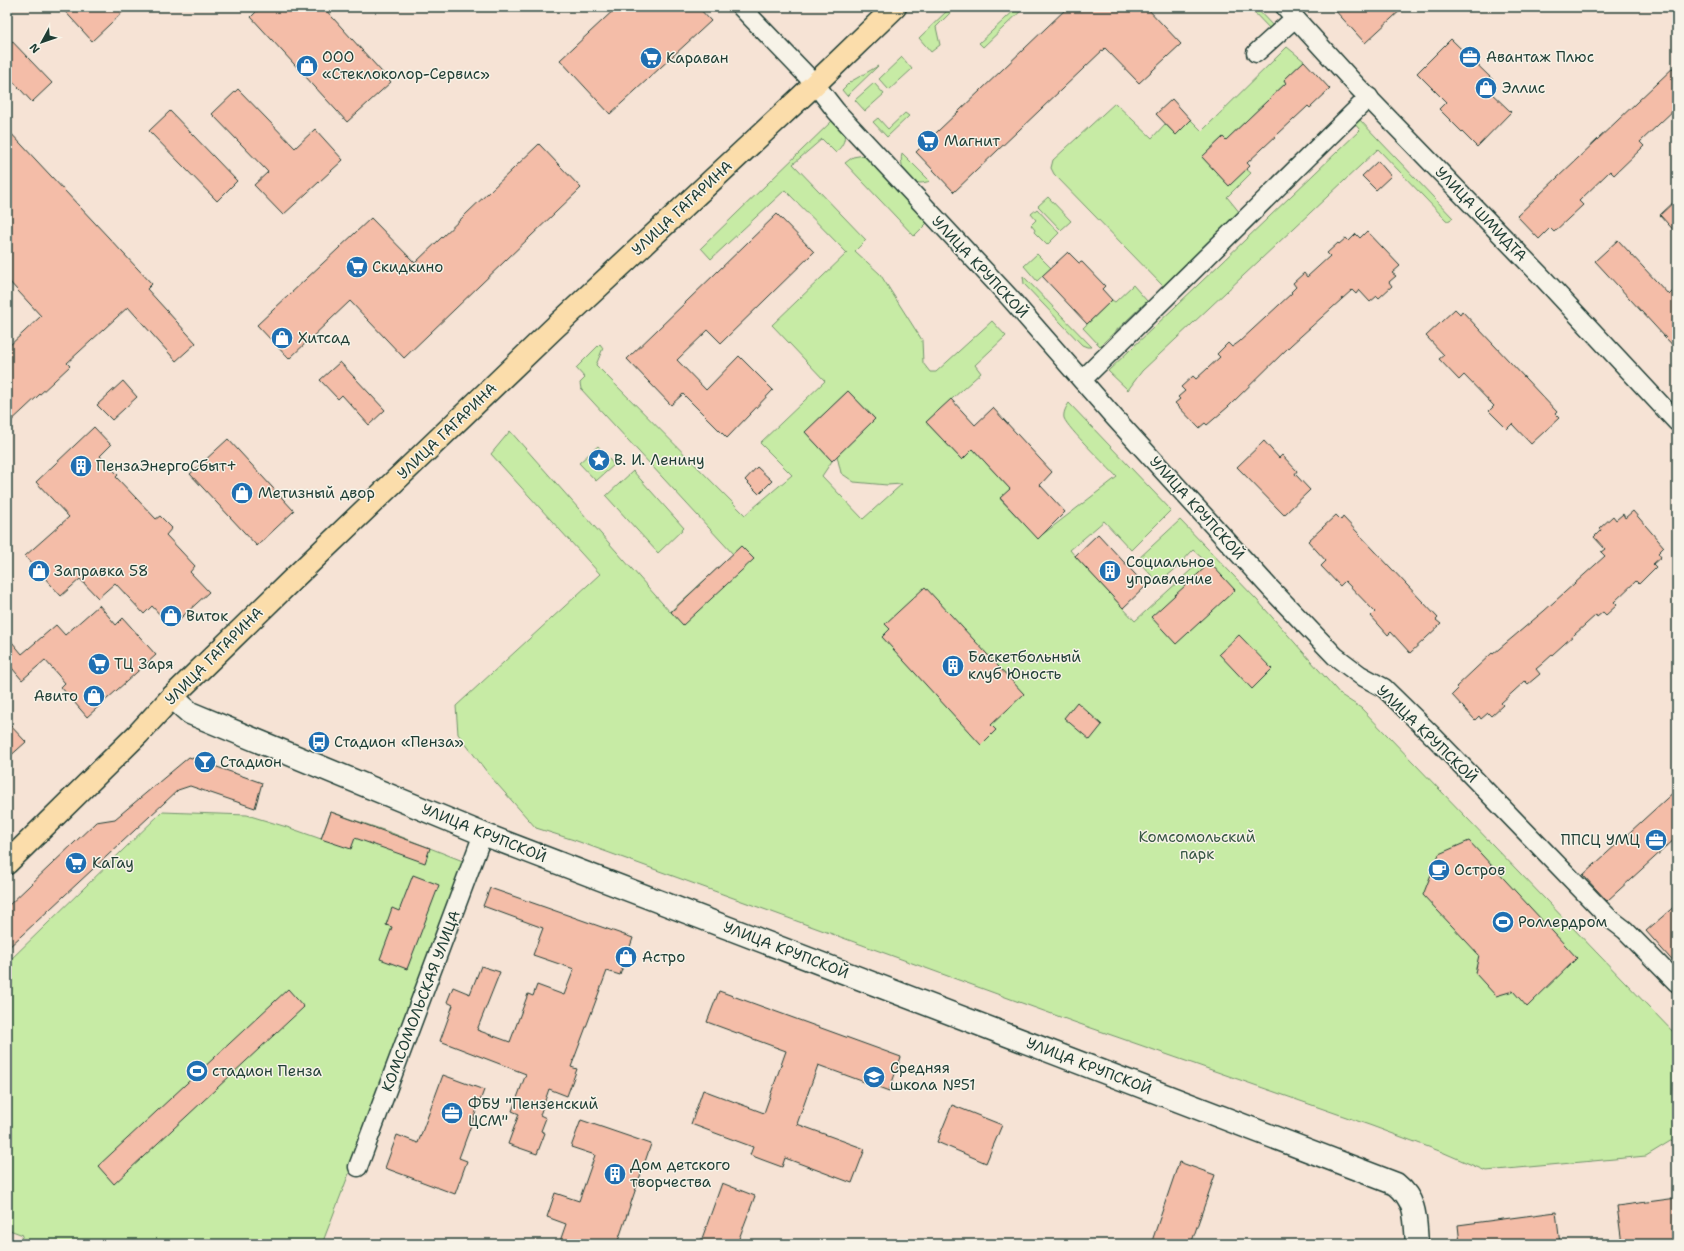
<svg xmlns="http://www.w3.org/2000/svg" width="1684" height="1251" font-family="'Shantell Sans',sans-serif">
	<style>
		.green { fill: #c7eba5; stroke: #73946c; fill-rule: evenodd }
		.building { fill: #f4bda8; stroke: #1f3d34 }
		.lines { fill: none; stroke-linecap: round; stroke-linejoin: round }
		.street-casing { stroke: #1f3d34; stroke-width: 21 }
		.secondary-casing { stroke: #1f3d34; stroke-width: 25 }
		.primary-casing { stroke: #1f3d34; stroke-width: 25 }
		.street { stroke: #f7f3e8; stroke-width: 18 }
		.secondary { stroke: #f7f3e8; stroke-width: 22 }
		.primary { stroke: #fbddab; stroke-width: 22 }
		.labels { text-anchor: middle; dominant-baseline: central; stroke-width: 3; stroke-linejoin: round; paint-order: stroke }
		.poi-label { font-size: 15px; fill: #1f3d34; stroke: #f7f3e8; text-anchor: start }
		.street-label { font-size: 15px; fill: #1f3d34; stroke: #f7f3e8 }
		.park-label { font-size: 15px; fill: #385745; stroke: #f7f3e8 }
	</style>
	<rect width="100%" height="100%" fill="#f6e3d5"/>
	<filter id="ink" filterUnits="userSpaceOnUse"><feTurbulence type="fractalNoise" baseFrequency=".025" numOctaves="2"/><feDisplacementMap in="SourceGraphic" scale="8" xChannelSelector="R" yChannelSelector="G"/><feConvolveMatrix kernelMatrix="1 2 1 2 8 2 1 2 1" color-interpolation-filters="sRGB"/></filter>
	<g filter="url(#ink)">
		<g class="green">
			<path d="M 951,7 L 956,7 L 936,27 L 940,45 L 931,52 L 919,38 Z"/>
			<path d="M 1018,7 L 1025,7 L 983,47 L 979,43 Z"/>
			<path d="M 1249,7 L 1255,7 L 1275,28 L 1272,31 Z"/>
			<path d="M 1287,47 L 1304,61 L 1284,80 L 1286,83 L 1226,140 L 1223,137 L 1202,157 L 1229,186 L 1246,169 L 1251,173 L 1227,197 L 1240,213 L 1163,286 L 1054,174 L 1051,168 L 1053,160 L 1115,103 L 1152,138 L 1165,124 L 1176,135 L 1191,120 L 1202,131 Z"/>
			<path d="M 902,57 L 912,69 L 889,90 L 879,79 Z"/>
			<path d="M 878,66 L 847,96 L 842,90 L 850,82 Z"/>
			<path d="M 874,83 L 884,94 L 865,111 L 855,100 Z"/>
			<path d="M 905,113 L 909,116 L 887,137 L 873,122 L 878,118 L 888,129 Z"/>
			<path d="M 834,119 C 846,133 849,138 836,153 L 822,139 L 793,164 L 866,240 L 855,251 L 880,274 L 922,340 L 923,363 L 930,372 L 936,372 L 992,321 L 1006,336 L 975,365 L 981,373 L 926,422 L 962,460 L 973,449 L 1010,489 L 1000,499 L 1038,538 L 1117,477 C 1107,466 1068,429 1064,418 C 1063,413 1066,407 1069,403 L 1171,510 L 1131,550 L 1104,521 L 1070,550 L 1075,556 L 1135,621 L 1203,559 L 1193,550 C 1183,560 1171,577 1158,580 L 1153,577 L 1137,560 L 1180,520 L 1257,600 L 1341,695 L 1361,708 L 1677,1036 L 1677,1137 L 1646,1156 L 1486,1171 L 1442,1152 L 1372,1126 L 1074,1022 L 574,840 L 536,828 L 490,776 L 458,734 L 456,706 L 600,574 L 491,454 L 510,431 L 670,612 L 733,554 L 581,389 L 580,383 L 585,378 L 576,368 L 600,344 L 603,348 L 596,365 L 745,515 L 792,475 L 760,443 L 825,381 L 772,325 L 847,253 L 785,190 L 711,259 L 701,248 ZM 848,391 L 875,419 L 837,456 L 841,473 L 854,482 L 887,485 L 902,484 L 863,519 L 822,476 L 832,461 L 805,432 Z"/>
			<path d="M 1359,119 L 1453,218 L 1448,221 L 1446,220 L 1378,149 L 1142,371 L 1128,390 L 1108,371 L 1360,130 L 1354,123 Z"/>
			<path d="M 902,153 L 930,181 C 927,182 923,183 920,183 C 906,182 899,165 902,153 Z"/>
			<path d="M 864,155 L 868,156 L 928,222 L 914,236 L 845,163 L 853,157 Z"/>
			<path d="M 1048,197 L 1071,221 L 1061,230 L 1038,206 Z"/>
			<path d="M 1037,209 L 1059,233 L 1047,245 L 1034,232 L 1035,230 L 1031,225 L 1036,220 L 1031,214 Z"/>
			<path d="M 1037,254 L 1051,268 L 1037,281 L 1024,266 Z"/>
			<path d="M 1023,276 L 1092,347 L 1087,347 L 1082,345 L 1024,284 Z"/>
			<path d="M 1133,285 L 1147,301 L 1100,346 L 1083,328 L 1112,300 L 1115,302 Z"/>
			<path d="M 598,446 L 614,465 L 596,481 L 579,463 Z"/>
			<path d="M 633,471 L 684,528 L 658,553 L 606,496 Z"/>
			<path d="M 162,812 L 247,815 L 290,828 L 321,839 L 331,812 L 389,832 L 468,863 L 322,1244 L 18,1244 L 23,1235 L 7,1229 L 7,963 Z"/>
		</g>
		<g class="building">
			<path d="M 61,7 L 128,7 L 92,41 Z"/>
			<path d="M 261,7 L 323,7 L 391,82 L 347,122 L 251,17 Z"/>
			<path d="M 617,7 L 698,7 L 711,21 L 610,114 L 560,60 Z"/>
			<path d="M 1068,7 L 1146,7 L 1181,44 L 1139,83 L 1105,48 L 954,192 L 916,152 Z"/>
			<path d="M 1332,7 L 1404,7 L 1365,43 Z"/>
			<path d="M 7,36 L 52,83 L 32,102 L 7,75 Z"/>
			<path d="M 1451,39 L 1493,80 L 1486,88 L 1511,112 L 1477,147 L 1439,109 L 1446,102 L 1417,73 Z"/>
			<path d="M 1304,61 L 1330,89 L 1310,108 L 1308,106 L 1247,163 L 1250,166 L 1229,186 L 1202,157 L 1223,137 L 1226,140 L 1286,83 L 1284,80 Z"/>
			<path d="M 1677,64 L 1677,107 L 1640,142 L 1644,146 L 1614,175 L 1610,171 L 1579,201 L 1583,205 L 1554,232 L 1550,228 L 1539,239 L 1517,216 Z"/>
			<path d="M 238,89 L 295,148 L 315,129 L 343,160 L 283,215 L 254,185 L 268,172 L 212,114 Z"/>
			<path d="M 1172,99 L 1191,120 L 1176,135 L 1156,114 Z"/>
			<path d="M 170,111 L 237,181 L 217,201 L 149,131 Z"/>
			<path d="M 7,129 L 152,284 L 147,289 L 196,343 L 176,361 L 128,307 L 67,363 L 70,366 L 7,425 L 7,348 L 41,316 L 7,279 Z"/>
			<path d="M 539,144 L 581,188 L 404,358 L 350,301 L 289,359 L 257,325 L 371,218 L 415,263 Z"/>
			<path d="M 1378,161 L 1391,176 L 1376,190 L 1362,176 Z"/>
			<path d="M 1677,199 L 1677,234 L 1660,215 Z"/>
			<path d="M 777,214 L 814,252 L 721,343 L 708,330 L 677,360 L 706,390 L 739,356 L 773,390 L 727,438 L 683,394 L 671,405 L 627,359 Z"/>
			<path d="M 1367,231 L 1400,266 L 1392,273 L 1396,276 L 1389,282 L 1392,286 L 1379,298 L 1377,296 L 1370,302 L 1359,290 L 1356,294 L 1352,290 L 1291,345 L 1228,407 L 1207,425 L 1205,423 L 1199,428 L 1175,403 L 1180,399 L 1178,397 L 1185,391 L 1181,387 L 1193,376 L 1196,379 L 1220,357 L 1217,354 L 1228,343 L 1232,347 L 1239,342 L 1292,293 L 1291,292 L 1296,287 L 1293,283 L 1304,273 L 1307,277 L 1330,256 L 1327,253 L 1338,243 L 1339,244 L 1346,238 L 1349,241 L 1356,234 L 1360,238 Z"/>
			<path d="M 1618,240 L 1669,295 L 1677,287 L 1677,350 L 1595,261 Z"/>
			<path d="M 1068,252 L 1079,263 L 1082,262 L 1105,286 L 1102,289 L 1112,300 L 1087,324 L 1042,276 Z"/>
			<path d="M 1455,309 L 1460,314 L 1462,311 L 1557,412 L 1555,414 L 1559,418 L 1531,444 L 1512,424 L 1507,429 L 1489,411 L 1494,406 L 1464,375 L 1459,380 L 1439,359 L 1444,355 L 1426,336 Z"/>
			<path d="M 340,362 L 385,410 L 369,425 L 342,395 L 338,399 L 320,380 Z"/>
			<path d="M 123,381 L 137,397 L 112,420 L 97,405 Z"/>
			<path d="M 848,391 L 875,419 L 832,461 L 805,432 Z"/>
			<path d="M 951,399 L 975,425 L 993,408 L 1052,472 L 1040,485 L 1065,512 L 1038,539 L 1000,498 L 1010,489 L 973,449 L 962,460 L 926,422 Z"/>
			<path d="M 94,427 L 111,445 L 100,456 L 118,475 L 116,477 L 156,519 L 160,516 L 172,528 L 166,535 L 195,566 L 190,572 L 209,592 L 171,627 L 152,606 L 144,614 L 115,583 L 98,598 L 80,579 L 61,596 L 25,556 L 69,517 L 36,482 Z"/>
			<path d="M 228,439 L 294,511 L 257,546 L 190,474 Z"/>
			<path d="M 1264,441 L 1279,458 L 1282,455 L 1297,471 L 1295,474 L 1310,490 L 1284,515 L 1237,467 Z"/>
			<path d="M 757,467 L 772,481 L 759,494 L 745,480 Z"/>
			<path d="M 1633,511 L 1664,547 L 1658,553 L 1661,557 L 1653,564 L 1656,567 L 1639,584 L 1636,581 L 1614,602 L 1617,605 L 1606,615 L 1603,612 L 1597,617 L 1596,615 L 1542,664 L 1536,669 L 1540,674 L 1528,684 L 1525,681 L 1501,703 L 1503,705 L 1491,716 L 1488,713 L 1481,719 L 1479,716 L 1475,720 L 1452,695 L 1458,689 L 1456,687 L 1492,653 L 1493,654 L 1544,611 L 1605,556 L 1601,552 L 1605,549 L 1594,537 L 1601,530 L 1600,528 L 1613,516 L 1616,520 L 1623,514 L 1625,518 Z"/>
			<path d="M 1336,515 L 1341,520 L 1343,517 L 1438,618 L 1436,620 L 1441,624 L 1410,653 L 1391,632 L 1388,635 L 1371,616 L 1375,612 L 1345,581 L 1340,586 L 1321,566 L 1326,561 L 1308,541 Z"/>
			<path d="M 1098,534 L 1146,586 L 1123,608 L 1075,556 Z"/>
			<path d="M 741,546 L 754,559 L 683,625 L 671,612 Z"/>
			<path d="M 1210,563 L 1235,590 L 1176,644 L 1151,617 Z"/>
			<path d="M 925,587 L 1024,694 L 991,725 L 996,730 L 981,745 L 882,637 L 890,629 L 885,624 Z"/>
			<path d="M 99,605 L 116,625 L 123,618 L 156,655 L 87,717 L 61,687 L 65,683 L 45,660 L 22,680 L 7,662 L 7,636 L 22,654 L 56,625 L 65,635 Z"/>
			<path d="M 1239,635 L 1272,669 L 1252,689 L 1219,654 Z"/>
			<path d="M 1077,702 L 1102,725 L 1090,740 L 1064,718 Z"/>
			<path d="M 7,722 L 26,742 L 7,759 Z"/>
			<path d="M 189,757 L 262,783 L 255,808 L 190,786 L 178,790 L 7,949 L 7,907 L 96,822 L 115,819 Z"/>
			<path d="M 1677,789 L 1677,837 L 1607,901 L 1583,875 Z"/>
			<path d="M 331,812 L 430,848 L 425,863 L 355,838 L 351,849 L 321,839 Z"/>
			<path d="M 1469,841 L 1577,958 L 1527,1007 L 1513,991 L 1496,996 L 1475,973 L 1479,955 L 1423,895 L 1439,854 Z"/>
			<path d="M 413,875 L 439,885 L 407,969 L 380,959 L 392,927 L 386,925 L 392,908 L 399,911 Z"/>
			<path d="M 490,888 L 633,938 L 620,975 L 607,971 L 571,1067 L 577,1069 L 567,1096 L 549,1089 L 540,1115 L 546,1118 L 541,1131 L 545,1133 L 537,1154 L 508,1144 L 519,1114 L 512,1111 L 526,1074 L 440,1041 L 453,1005 L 447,1002 L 453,987 L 470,994 L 481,966 L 500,972 L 477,1030 L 510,1042 L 528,994 L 533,996 L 537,985 L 564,995 L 574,969 L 533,955 L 543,928 L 483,906 Z"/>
			<path d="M 1677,904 L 1677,966 L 1646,931 Z"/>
			<path d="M 288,989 L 304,1007 L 114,1184 L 98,1166 Z"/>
			<path d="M 719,991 L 901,1057 L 889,1091 L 818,1065 L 797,1124 L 865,1149 L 852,1183 L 785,1158 L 782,1167 L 763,1160 L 750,1155 L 753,1147 L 691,1124 L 703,1090 L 764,1113 L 786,1051 L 707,1022 Z"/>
			<path d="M 443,1075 L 484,1090 L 459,1158 L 467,1161 L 455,1194 L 385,1168 L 397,1135 L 418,1143 Z"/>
			<path d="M 952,1105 L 1002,1125 L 986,1163 L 937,1142 Z"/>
			<path d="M 581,1120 L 651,1144 L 617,1244 L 559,1244 L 566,1224 L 547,1217 L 555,1193 L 579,1201 L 595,1155 L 571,1147 Z"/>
			<path d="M 1179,1162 L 1215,1175 L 1191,1244 L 1151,1244 Z"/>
			<path d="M 722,1183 L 755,1196 L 737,1244 L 700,1244 Z"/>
			<path d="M 1677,1198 L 1677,1244 L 1622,1244 L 1617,1206 Z"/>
			<path d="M 1556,1212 L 1560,1244 L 1460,1244 L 1458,1225 Z"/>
		</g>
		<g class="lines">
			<g class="street-casing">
				<g id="street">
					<path d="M 741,7 L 815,84 L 836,111 L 1009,297 L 1114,417 L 1270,588 L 1335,656 L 1360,675 L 1384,688 L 1435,738 L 1608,917 L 1625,930 L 1677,983"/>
					<path d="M 1285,7 L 1355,84 L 1542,277 L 1677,422"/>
					<path d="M 1256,53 L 1295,18"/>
					<path d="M 1082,380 L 1369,97"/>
					<path d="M 358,1167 L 483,834"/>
				</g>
			</g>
			<g class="secondary-casing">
				<path id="secondary" d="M 172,697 L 190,713 L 483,834 L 1396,1184 C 1417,1201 1415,1219 1417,1244"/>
			</g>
			<g class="primary-casing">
				<path id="primary" d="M 7,863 L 138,734 L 172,697 L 295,577 L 552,330 L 815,84 L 895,7"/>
			</g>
			<use href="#street" class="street"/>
			<use href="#secondary" class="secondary"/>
			<use href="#primary" class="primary"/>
		</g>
	</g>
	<defs>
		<g id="office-disc" transform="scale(1.15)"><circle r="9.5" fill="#1f6fb2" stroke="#f7f3e8"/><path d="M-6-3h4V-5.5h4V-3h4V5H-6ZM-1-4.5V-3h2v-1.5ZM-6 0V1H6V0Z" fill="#fff"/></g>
		<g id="supermarket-disc" transform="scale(1.15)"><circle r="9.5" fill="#1f6fb2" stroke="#f7f3e8"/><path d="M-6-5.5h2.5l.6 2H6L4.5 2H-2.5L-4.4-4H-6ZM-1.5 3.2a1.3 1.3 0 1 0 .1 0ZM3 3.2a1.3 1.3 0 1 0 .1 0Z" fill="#fff"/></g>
		<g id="shop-disc" transform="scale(1.15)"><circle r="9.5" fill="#1f6fb2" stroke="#f7f3e8"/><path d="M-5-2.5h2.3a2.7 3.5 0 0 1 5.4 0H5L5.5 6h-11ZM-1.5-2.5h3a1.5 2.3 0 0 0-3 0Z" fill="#fff"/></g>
		<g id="sight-disc" transform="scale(1.15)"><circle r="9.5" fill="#1f6fb2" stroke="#f7f3e8"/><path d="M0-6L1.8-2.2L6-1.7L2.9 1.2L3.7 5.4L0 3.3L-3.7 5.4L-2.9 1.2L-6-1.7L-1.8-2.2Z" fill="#fff"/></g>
		<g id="building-disc" transform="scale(1.15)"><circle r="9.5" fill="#1f6fb2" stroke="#f7f3e8"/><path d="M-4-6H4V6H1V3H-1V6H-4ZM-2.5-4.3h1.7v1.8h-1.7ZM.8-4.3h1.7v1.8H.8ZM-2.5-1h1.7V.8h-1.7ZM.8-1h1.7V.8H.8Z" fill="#fff"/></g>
		<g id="bus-disc" transform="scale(1.15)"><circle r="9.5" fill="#1f6fb2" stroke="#f7f3e8"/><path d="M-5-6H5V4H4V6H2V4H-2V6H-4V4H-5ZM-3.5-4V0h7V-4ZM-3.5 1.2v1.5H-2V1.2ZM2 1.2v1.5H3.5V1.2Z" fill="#fff"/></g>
		<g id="bar-disc" transform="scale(1.15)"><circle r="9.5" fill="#1f6fb2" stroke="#f7f3e8"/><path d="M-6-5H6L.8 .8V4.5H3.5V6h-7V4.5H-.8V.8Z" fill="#fff"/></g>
		<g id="cafe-disc" transform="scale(1.15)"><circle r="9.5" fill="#1f6fb2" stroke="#f7f3e8"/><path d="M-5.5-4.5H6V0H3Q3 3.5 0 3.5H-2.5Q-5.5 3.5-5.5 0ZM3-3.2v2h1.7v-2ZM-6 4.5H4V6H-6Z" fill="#fff"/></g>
		<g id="stadium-disc" transform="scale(1.15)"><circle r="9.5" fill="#1f6fb2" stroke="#f7f3e8"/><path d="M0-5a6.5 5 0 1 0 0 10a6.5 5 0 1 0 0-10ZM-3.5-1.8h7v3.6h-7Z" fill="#fff"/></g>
		<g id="school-disc" transform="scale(1.15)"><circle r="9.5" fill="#1f6fb2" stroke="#f7f3e8"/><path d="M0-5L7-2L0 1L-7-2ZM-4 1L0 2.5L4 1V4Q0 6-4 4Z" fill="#fff"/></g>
	</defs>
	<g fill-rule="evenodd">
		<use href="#office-disc" x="1470" y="57"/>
		<use href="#supermarket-disc" x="651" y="58"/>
		<use href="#shop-disc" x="307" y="66"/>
		<use href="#shop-disc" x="1486" y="88"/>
		<use href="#supermarket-disc" x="928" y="141"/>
		<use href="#supermarket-disc" x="357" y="267"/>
		<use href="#shop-disc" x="282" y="338"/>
		<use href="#sight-disc" x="599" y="460"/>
		<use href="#building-disc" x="81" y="466"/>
		<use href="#shop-disc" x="242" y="493"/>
		<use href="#shop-disc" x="39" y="571"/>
		<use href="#building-disc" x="1110" y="571"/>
		<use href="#shop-disc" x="171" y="616"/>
		<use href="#supermarket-disc" x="99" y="664"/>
		<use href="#building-disc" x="953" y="666"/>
		<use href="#shop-disc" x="94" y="696"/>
		<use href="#bus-disc" x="319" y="742"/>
		<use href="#bar-disc" x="205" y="762"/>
		<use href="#office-disc" x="1656" y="840"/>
		<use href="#supermarket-disc" x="76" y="863"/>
		<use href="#cafe-disc" x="1439" y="870"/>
		<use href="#stadium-disc" x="1503" y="922"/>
		<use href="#shop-disc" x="626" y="957"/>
		<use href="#stadium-disc" x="197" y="1071"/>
		<use href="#school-disc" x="874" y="1077"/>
		<use href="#office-disc" x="452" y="1113"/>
		<use href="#building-disc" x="615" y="1174"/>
	</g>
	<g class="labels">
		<g class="poi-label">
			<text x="322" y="57">ООО<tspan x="322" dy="17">«Стеклоколор-Сервис»</tspan></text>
			<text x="1486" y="57">Авантаж Плюс</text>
			<text x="666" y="58">Караван</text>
			<text x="1502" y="88">Эллис</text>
			<text x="944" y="141">Магнит</text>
			<text x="372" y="267">Скидкино</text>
			<text x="298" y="338">Хитсад</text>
			<text x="614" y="460">В. И. Ленину</text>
			<text x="96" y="466">ПензаЭнергоСбыт+</text>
			<text x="258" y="493">Метизный двор</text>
			<text x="1126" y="562">Социальное<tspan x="1126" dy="17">управление</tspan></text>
			<text x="54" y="571">Заправка 58</text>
			<text x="186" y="616">Виток</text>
			<text x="968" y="657">Баскетбольный<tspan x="968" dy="17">клуб Юность</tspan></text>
			<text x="114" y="664">ТЦ Заря</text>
			<text x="78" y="696" text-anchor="end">Авито</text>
			<text x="334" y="742">Стадион «Пенза»</text>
			<text x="220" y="762">Стадион</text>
			<text x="1640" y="840" text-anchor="end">ППСЦ УМЦ</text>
			<text x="92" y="863">КаГау</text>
			<text x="1454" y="870">Остров</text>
			<text x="1518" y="922">Роллердром</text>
			<text x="642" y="957">Астро</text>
			<text x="890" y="1068">Средняя<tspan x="890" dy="17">школа №51</tspan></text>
			<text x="212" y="1071">стадион Пенза</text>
			<text x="468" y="1104">ФБУ "Пензенский<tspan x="468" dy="17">ЦСМ"</tspan></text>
			<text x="630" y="1165">Дом детского<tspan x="630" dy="17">творчества</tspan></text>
		</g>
		<g class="street-label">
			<text transform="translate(682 208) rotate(-43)">УЛИЦА ГАГАРИНА</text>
			<text transform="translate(1481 214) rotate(46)">УЛИЦА ШМИДТА</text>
			<text transform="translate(980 267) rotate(47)">УЛИЦА КРУПСКОЙ</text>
			<text transform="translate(447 431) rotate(-44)">УЛИЦА ГАГАРИНА</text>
			<text transform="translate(1197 508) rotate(48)">УЛИЦА КРУПСКОЙ</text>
			<text transform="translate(214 656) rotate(-45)">УЛИЦА ГАГАРИНА</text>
			<text transform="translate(1427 734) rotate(44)">УЛИЦА КРУПСКОЙ</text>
			<text transform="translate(484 833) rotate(22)">УЛИЦА КРУПСКОЙ</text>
			<text transform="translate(786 950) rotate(21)">УЛИЦА КРУПСКОЙ</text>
			<text transform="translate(421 1001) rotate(-69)">КОМСОМОЛЬСКАЯ УЛИЦА</text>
			<text transform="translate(1089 1066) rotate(21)">УЛИЦА КРУПСКОЙ</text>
		</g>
		<g class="park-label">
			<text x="1197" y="837">Комсомольский<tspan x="1197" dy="17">парк</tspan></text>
		</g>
	</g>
	<rect width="1684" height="1251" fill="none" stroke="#f7f3e8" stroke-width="24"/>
	<rect x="12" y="12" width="1660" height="1227" fill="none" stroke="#1f3d34" stroke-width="1.5" filter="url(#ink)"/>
	<g transform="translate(42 42) rotate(230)" stroke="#f7f3e8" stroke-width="3" paint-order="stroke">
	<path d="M0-3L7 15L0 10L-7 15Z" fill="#1f3d34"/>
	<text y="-6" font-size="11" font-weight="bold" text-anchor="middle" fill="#1f3d34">N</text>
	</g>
</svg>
